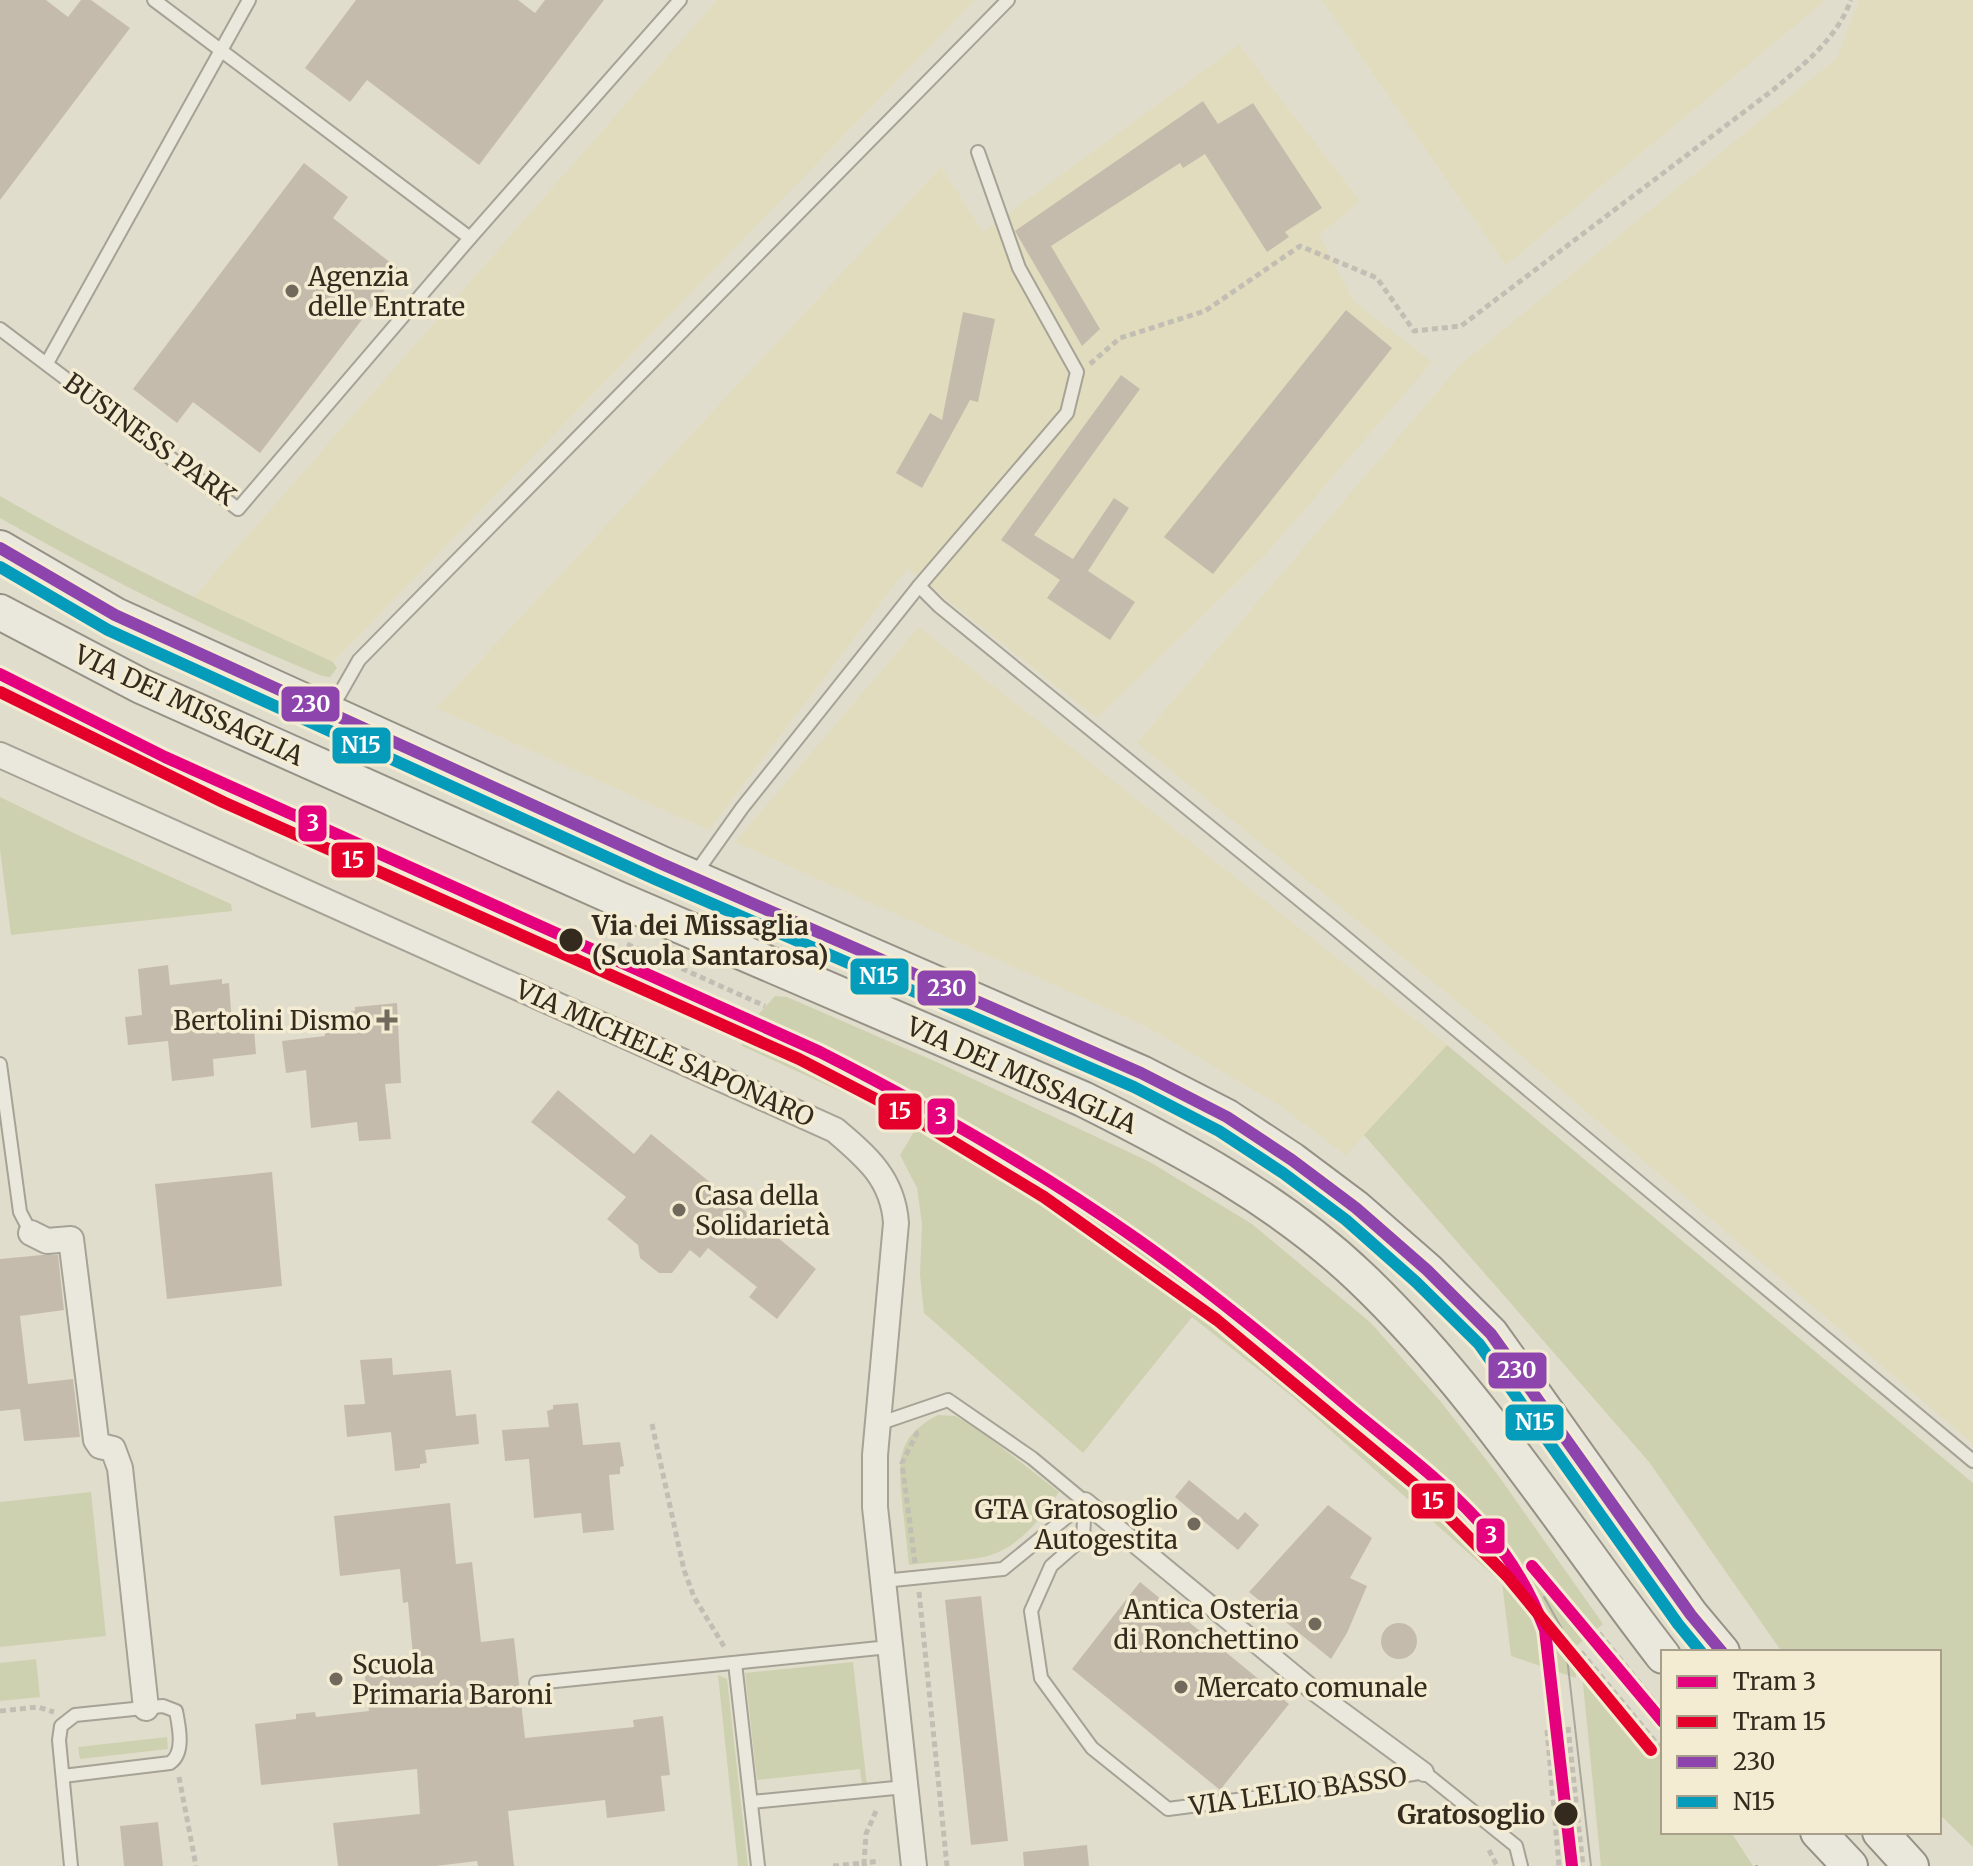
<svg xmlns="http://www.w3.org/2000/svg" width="1973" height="1866" font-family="Merriweather,serif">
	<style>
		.farmland { fill: #e0dcbd }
		.green { fill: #ced1af }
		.building { fill: #c5bbad }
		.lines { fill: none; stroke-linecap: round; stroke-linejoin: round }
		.service-casing { stroke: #a6a295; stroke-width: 16 }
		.pedestrian-casing { stroke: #a6a295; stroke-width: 22 }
		.minor-casing { stroke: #a6a295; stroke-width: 28 }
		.secondary-casing { stroke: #969185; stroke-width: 38 }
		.path { stroke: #c2beb4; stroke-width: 5; stroke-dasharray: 6 4; stroke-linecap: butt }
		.service { stroke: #eae7dd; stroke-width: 12 }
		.pedestrian { stroke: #eae7dd; stroke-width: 18 }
		.minor { stroke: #eae7dd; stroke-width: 24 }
		.secondary { stroke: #eae7dd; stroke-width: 34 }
		.tram { stroke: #a9a69d; stroke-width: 2 }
		.bus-1-casing { stroke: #f3ecd2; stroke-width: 18 }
		.bus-2-casing { stroke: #f3ecd2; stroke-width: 18 }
		.bus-1 { stroke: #8e44ad; stroke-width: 12 }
		.bus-2 { stroke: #059cbc; stroke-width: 12 }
		.tram-1-casing { stroke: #f3ecd2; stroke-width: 18 }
		.tram-2-casing { stroke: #f3ecd2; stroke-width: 18 }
		.tram-1 { stroke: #e5007d; stroke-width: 12 }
		.tram-2 { stroke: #e4002b; stroke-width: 12 }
		.poi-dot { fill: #71695b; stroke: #f3ecd2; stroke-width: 3 }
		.stop-dot { fill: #342b1e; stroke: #f3ecd2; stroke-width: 3 }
		.labels { text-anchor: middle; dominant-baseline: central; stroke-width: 7; stroke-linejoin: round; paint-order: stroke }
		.poi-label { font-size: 26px; fill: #342b1e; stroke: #f3ecd2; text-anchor: start }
		.street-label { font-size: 26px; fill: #342b1e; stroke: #f3ecd2 }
		.stop-label { font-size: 26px; font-weight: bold; fill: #342b1e; stroke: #f3ecd2; text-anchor: start }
		.line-badge { stroke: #f3ecd2; stroke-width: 3 }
		.badge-label { font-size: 22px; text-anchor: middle; font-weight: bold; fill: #fff }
	</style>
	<rect width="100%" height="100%" fill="#e1ddcc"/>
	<g class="farmland">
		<path d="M 717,0 L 975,0 L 333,662 L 193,598 Z"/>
		<path d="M 1322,0 L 1826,0 L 1506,265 Z"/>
		<path d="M 1859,0 L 1973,0 L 1973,1444 L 1474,1015 L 1137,743 L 1460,365 L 1837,58 Z"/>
		<path d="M 1239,45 L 1360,201 L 1319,235 L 1354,302 L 1432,362 L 1265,555 L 1097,718 L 907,568 L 709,830 L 436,708 L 941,167 L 983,232 Z"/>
		<path d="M 919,627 L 1447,1045 L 1346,1155 L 1282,1107 L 1146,1026 L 735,842 Z"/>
	</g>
	<g class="green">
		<path d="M 0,496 C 108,558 220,610 333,662 L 337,668 L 330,677 L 322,676 C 211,631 104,577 0,518 Z"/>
		<path d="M 0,797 L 78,835 L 231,904 L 232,911 L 11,935 L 0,850 Z"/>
		<path d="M 775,996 L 787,997 L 941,1064 L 1150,1162 L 1252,1224 L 1371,1323 L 1441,1402 L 1498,1475 L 1603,1624 L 1574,1648 L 1576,1678 L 1511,1656 L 1502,1583 L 1293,1397 L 1192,1317 L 1083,1453 L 924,1313 L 920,1275 L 922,1224 L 917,1188 L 900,1155 L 915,1130 L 890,1114 L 742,1046 L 740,1029 L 748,1026 Z"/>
		<path d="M 1447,1045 L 1973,1483 L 1973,1847 L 1939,1814 L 1939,1652 L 1782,1652 L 1649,1462 L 1364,1135 Z"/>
		<path d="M 938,1415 L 955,1416 L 974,1426 L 1059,1492 C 1042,1518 1017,1550 984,1557 C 960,1562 934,1561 909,1565 C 907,1543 904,1522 902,1501 C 898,1460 897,1436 938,1415 Z"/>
		<path d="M 91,1492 L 106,1636 L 0,1647 L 0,1502 Z"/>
		<path d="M 1580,1654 L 1663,1752 L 1663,1832 L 1731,1832 L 1753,1866 L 1601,1866 Z"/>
		<path d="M 36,1659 L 40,1697 L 0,1701 L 0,1663 Z"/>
		<path d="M 853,1662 L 867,1785 L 862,1786 L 860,1769 L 757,1780 L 745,1673 Z"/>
		<path d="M 718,1675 L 727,1679 L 748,1866 L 738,1866 Z"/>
		<path d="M 167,1737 L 168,1749 L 80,1759 L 78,1747 Z"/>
	</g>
	<g class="building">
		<path d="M 0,0 L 46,0 L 68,17 L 81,0 L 91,0 L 130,28 L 0,200 Z"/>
		<path d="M 356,0 L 518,0 L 535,13 L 545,0 L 604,0 L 479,165 L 367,80 L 350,102 L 305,68 Z"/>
		<path d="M 1203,101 L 1218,124 L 1253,103 L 1322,208 L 1285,232 L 1289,237 L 1267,252 L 1205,154 L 1183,168 L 1180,163 L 1051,246 L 1100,329 L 1082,346 L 1015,231 Z"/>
		<path d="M 304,163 L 348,197 L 333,218 L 400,270 L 260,453 L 193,402 L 177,423 L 133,389 Z"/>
		<path d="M 1346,310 L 1392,348 L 1213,574 L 1164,537 Z"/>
		<path d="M 963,312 L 995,319 L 978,402 L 970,400 L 922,488 L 896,473 L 930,413 L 942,420 Z"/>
		<path d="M 1121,375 L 1140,389 L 1034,535 L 1073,559 L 1114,498 L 1129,508 L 1088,571 L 1135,602 L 1110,640 L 1047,598 L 1060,580 L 1001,540 Z"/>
		<path d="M 168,965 L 170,985 L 222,979 L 222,984 L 229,983 L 232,1024 L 249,1023 L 249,1028 L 254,1028 L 256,1054 L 213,1059 L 214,1076 L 172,1081 L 168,1041 L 128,1045 L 125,1017 L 142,1015 L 138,969 Z"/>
		<path d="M 397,1003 L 401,1083 L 385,1084 L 391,1139 L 359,1141 L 357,1122 L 311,1128 L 306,1070 L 286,1073 L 282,1041 L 325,1036 L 324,1019 L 331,1018 L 330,1014 L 355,1011 L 355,1007 Z"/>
		<path d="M 558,1090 L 634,1154 L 651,1134 L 816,1269 L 777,1319 L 749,1297 L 757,1287 L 708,1248 L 700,1258 L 690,1250 L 672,1273 L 659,1273 L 640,1258 L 638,1245 L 607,1219 L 626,1197 L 531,1122 Z"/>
		<path d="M 272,1172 L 282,1286 L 167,1299 L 155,1184 Z"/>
		<path d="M 42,1255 L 58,1255 L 64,1310 L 20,1316 L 28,1384 L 73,1379 L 80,1437 L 24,1441 L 20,1409 L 0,1411 L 0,1259 Z"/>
		<path d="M 392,1358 L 393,1375 L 451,1370 L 456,1416 L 476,1414 L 479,1444 L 425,1450 L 427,1463 L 420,1464 L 420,1468 L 395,1471 L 391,1432 L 347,1437 L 344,1405 L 365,1404 L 360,1360 Z"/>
		<path d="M 578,1403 L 583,1445 L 620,1442 L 624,1466 L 620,1467 L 620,1474 L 609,1475 L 614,1530 L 583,1533 L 581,1513 L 534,1518 L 529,1459 L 505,1461 L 502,1430 L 549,1427 L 547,1411 L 553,1409 L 553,1405 Z"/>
		<path d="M 1189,1480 L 1238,1520 L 1245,1512 L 1259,1525 L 1238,1550 L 1175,1497 Z"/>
		<path d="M 450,1503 L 456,1564 L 472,1562 L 481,1642 L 514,1638 L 525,1738 L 634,1727 L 633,1720 L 663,1716 L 670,1775 L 661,1776 L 665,1811 L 607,1818 L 605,1800 L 508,1811 L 514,1866 L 478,1866 L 477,1861 L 436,1866 L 338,1866 L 333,1823 L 420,1814 L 417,1769 L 261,1785 L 255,1724 L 296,1719 L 296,1714 L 315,1712 L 316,1717 L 369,1711 L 363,1660 L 413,1656 L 408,1602 L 403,1603 L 400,1569 L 340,1576 L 334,1516 Z"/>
		<path d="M 1328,1505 L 1372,1538 L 1350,1578 L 1367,1586 L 1347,1633 L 1331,1659 L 1249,1592 Z"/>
		<path d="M 1140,1582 L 1289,1704 L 1220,1790 L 1072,1669 Z"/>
		<path d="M 981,1596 L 1008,1841 L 971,1845 L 945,1600 Z"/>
		<circle cx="1399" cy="1641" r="18"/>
		<path d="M 158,1822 L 163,1866 L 124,1866 L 120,1826 Z"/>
		<path d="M 1087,1845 L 1089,1866 L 1024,1866 L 1023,1852 Z"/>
	</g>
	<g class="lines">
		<g class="service-casing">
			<g id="service">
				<path d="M 154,0 L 470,238"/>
				<path d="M 0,329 L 238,509 L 470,238 L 680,0"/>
				<path d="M 47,363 L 249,0"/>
				<path d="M 919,586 L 939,606 L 1333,927 L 1973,1461"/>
				<path d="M 330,711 L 359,660 L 1008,0"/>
				<path d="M 695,874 L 742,808 L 919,586 L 1067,413 L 1077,372 L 1019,268 L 978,152"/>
				<path d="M 0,1064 L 20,1212 L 31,1233"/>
				<path d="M 878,1424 L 948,1400 L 1032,1458 L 1085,1502"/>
				<path d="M 1085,1502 L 1083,1538 L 1051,1566 L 1031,1611 L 1041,1678 L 1092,1748 L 1168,1809 L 1351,1785 L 1424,1772 L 1516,1846 L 1521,1866"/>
				<path d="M 883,1581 L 1003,1569 L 1085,1502"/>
				<path d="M 735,1663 L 758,1866"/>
				<path d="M 536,1683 L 889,1647"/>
				<path d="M 63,1776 L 170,1763 C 185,1753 179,1727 176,1711 L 163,1706 L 75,1715 L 61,1726 L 59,1740 L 71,1866"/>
				<path d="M 751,1802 L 905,1787"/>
			</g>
		</g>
		<g class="pedestrian-casing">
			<path id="pedestrian" d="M 1085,1502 L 1314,1691 L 1424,1772"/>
		</g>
		<g class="minor-casing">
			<g id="minor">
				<path d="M 0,755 L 835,1130 C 867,1157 893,1179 896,1223 L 875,1455 L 875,1507 L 914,1866"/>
				<path d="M 31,1233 L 47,1241 L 71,1239 L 96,1440 L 100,1446 L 113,1449 L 120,1468 L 146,1708"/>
			</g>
		</g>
		<g class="secondary-casing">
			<g id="secondary">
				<path d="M 0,548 L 115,615 L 662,864 L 1141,1073 L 1227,1117 L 1292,1160 L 1356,1208 L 1427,1270 L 1491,1334 L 1691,1615 L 1722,1652"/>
				<path d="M 0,612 L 141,686 L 618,899 L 1083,1099 C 1181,1148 1279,1200 1359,1276 C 1477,1388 1564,1528 1663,1656"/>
				<path d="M 1818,1832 L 1850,1866"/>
				<path d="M 1880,1832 L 1911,1866"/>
			</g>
		</g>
		<g class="path">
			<path d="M 1090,364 L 1120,338 L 1205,311 L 1300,246 L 1377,278 L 1414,331 L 1461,326 L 1773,90 C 1804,64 1836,40 1851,0"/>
			<path d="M 493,911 L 617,967"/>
			<path d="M 627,944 L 765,1006"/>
			<path d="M 652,1424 L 684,1570 L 694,1597 L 725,1648"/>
			<path d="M 915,1563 L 902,1463 L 917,1433 L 920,1431"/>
			<path d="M 919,1592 L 947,1866"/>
			<path d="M 1599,1633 L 1663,1712"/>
			<path d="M 1581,1652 L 1663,1751"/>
			<path d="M 0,1711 L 38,1707 L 54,1712"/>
			<path d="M 1568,1727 L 1583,1866"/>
			<path d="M 1547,1730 L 1559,1866"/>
			<path d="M 179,1777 L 196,1866"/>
			<path d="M 876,1811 L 866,1834 L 864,1863 L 880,1861"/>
			<path d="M 1489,1850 L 1497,1866"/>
			<path d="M 833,1866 L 864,1863 L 865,1866"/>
		</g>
		<use href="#service" class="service"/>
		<use href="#pedestrian" class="pedestrian"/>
		<use href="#minor" class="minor"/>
		<use href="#secondary" class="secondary"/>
		<g class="tram">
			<path d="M 1544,1597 L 1561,1627 L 1565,1640 L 1591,1866"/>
			<path d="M 1756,1866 L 1757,1866"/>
		</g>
		<g class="bus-1-casing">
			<path id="bus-1" d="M 0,548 L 115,615 L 662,864 L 1141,1073 L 1227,1117 L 1292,1160 L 1356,1208 L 1427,1270 L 1491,1334 L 1691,1615 L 1722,1652"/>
		</g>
		<g class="bus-2-casing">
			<path id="bus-2" d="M 0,567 L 108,630 L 655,879 L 1134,1087 L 1219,1131 L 1283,1173 L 1346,1220 L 1416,1282 L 1479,1344 L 1678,1624 L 1701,1652"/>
		</g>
		<use href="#bus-1" class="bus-1"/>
		<use href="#bus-2" class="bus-2"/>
		<g class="tram-1-casing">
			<g id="tram-1">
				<path d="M 0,674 L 165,757 L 820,1052 C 930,1108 1037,1169 1138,1240 C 1213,1293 1283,1351 1352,1410 C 1434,1478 1506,1526 1545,1630 L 1572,1866"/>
				<path d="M 1532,1566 L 1663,1722"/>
			</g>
		</g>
		<g class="tram-2-casing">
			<path id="tram-2" d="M 0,692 L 223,802 L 799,1059 L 922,1123 L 1044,1197 L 1217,1320 L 1425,1493 L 1507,1576 L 1651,1750"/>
		</g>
		<use href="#tram-1" class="tram-1"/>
		<use href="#tram-2" class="tram-2"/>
	</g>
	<g class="poi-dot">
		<circle cx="292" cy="291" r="8"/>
		<path d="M383 1008h8v8h8v8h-8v8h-8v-8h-8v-8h8z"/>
		<circle cx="679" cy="1210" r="8"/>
		<circle cx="1194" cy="1524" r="8"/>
		<circle cx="1315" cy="1624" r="8"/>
		<circle cx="336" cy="1679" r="8"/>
		<circle cx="1181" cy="1687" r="8"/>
	</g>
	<g class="stop-dot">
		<circle cx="571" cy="940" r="13"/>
		<circle cx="1566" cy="1814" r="13"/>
	</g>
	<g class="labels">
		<g class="poi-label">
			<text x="308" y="276">Agenzia<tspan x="308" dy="30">delle Entrate</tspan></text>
			<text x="371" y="1020" text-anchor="end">Bertolini Dismo</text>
			<text x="695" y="1195">Casa della<tspan x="695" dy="30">Solidarietà</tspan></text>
			<text x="1178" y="1509" text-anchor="end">GTA Gratosoglio<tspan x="1178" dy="30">Autogestita</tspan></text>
			<text x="1299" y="1609" text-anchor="end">Antica Osteria<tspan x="1299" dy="30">di Ronchettino</tspan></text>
			<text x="352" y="1664">Scuola<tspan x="352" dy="30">Primaria Baroni</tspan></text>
			<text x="1197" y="1687">Mercato comunale</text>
		</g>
		<g class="street-label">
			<text transform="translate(150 439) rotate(36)">BUSINESS PARK</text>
			<text transform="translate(189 705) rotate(25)">VIA DEI MISSAGLIA</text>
			<text transform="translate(665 1053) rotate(24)">VIA MICHELE SAPONARO</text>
			<text transform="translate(1022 1075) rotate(24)">VIA DEI MISSAGLIA</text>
			<text transform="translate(1298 1791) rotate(-8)">VIA LELIO BASSO</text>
		</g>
		<g class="stop-label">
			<text x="592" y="925">Via dei Missaglia<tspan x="592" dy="30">(Scuola Santarosa)</tspan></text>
			<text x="1545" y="1814" text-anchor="end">Gratosoglio</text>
		</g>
	</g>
	<g class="line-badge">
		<rect x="280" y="685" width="61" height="38" rx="8" fill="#8e44ad"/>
		<rect x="331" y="726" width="61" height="39" rx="8" fill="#059cbc"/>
		<rect x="297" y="804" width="31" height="39" rx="8" fill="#e5007d"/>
		<rect x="330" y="841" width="46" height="38" rx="8" fill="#e4002b"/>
		<rect x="849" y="957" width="61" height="39" rx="8" fill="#059cbc"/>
		<rect x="916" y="969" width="61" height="38" rx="8" fill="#8e44ad"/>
		<rect x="877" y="1092" width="46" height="39" rx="8" fill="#e4002b"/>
		<rect x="926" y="1097" width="30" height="39" rx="8" fill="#e5007d"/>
		<rect x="1487" y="1351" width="61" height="39" rx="8" fill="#8e44ad"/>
		<rect x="1504" y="1403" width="61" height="39" rx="8" fill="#059cbc"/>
		<rect x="1410" y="1482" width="46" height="38" rx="8" fill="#e4002b"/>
		<rect x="1475" y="1517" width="31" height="38" rx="8" fill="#e5007d"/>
	</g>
	<g class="badge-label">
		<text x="311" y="712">230</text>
		<text x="361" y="753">N15</text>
		<text x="313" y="831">3</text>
		<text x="353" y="868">15</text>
		<text x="879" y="984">N15</text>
		<text x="947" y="996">230</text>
		<text x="900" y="1119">15</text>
		<text x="941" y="1124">3</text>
		<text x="1517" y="1378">230</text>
		<text x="1535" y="1430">N15</text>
		<text x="1433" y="1509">15</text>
		<text x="1491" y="1543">3</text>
	</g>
	<rect x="1661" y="1650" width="280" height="184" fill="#f3ecd2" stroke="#a79f8a" stroke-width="2"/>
	<rect x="1677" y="1676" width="40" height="12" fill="#e5007d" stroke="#a79f8a" stroke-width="2"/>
	<text x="1733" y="1690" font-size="24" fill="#342b1e">Tram 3</text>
	<rect x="1677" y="1716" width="40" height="12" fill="#e4002b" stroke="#a79f8a" stroke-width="2"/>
	<text x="1733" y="1730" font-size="24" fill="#342b1e">Tram 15</text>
	<rect x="1677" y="1756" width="40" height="12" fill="#8e44ad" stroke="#a79f8a" stroke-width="2"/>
	<text x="1733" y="1770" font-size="24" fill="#342b1e">230</text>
	<rect x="1677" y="1796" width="40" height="12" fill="#059cbc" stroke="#a79f8a" stroke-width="2"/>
	<text x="1733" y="1810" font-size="24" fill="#342b1e">N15</text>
</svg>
